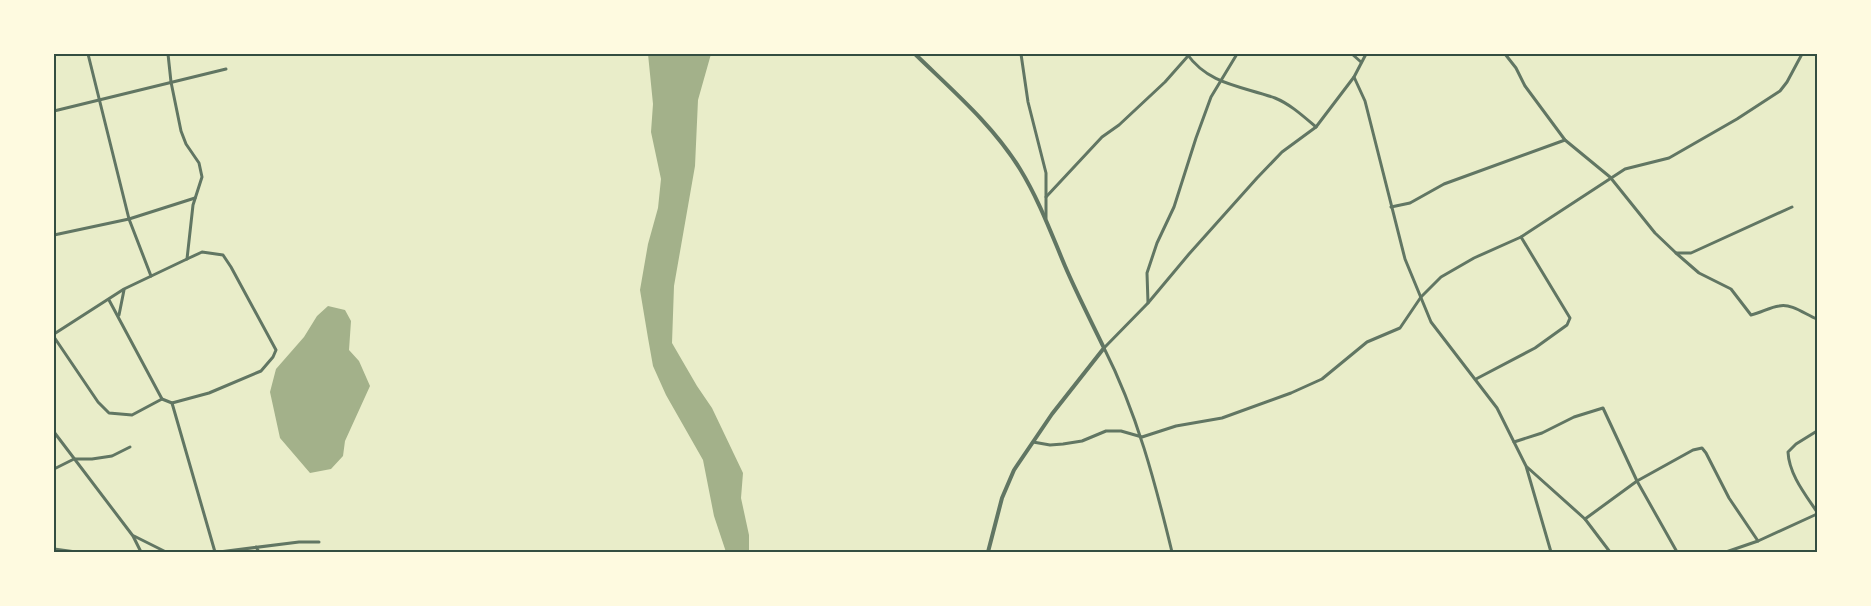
<svg xmlns="http://www.w3.org/2000/svg" width="1871" height="606" font-family="'Exo 2',sans-serif">
	<style>
		.water { fill: #a3b18a }
		.lines { fill: none; stroke-linecap: round; stroke-linejoin: round }
		.minor { stroke: #617663; stroke-width: 3 }
		.tertiary { stroke: #617663; stroke-width: 4 }
		.neatline { fill: none; stroke: #344e41; stroke-width: 2 }
	</style>
	<rect width="100%" height="100%" fill="#e9edc9"/>
	<g class="water">
		<path d="M 648,54 L 711,54 L 698,100 L 695,166 L 674,286 L 672,343 L 697,386 L 712,408 L 743,473 L 741,498 L 749,535 L 749,552 L 726,552 L 714,516 L 703,460 L 666,395 L 653,366 L 648,338 L 640,290 L 648,244 L 658,208 L 661,179 L 651,132 L 653,104 Z"/>
		<path d="M 328,306 L 345,310 L 351,321 L 349,350 L 359,361 L 370,386 L 345,441 L 343,456 L 331,469 L 310,473 L 280,438 L 270,392 L 276,369 L 304,337 L 317,316 Z"/>
	</g>
	<g class="lines">
		<g class="minor">
			<path d="M 88,54 L 129,219 L 151,276"/>
			<path d="M 1021,54 L 1028,102 L 1046,173 L 1046,218"/>
			<path d="M 1187,54 C 1209,85 1242,86 1275,98 C 1290,104 1303,116 1316,127"/>
			<path d="M 1352,54 L 1361,62"/>
			<path d="M 1505,54 L 1516,68 L 1525,86 L 1565,140 L 1610,177 L 1655,233 L 1676,253 L 1699,273 L 1731,289 L 1751,315 C 1761,313 1770,307 1779,306 C 1792,303 1806,315 1817,319"/>
			<path d="M 1354,77 L 1365,101 L 1405,259 L 1431,322 L 1497,408 L 1526,466 L 1551,552"/>
			<path d="M 54,111 L 226,69"/>
			<path d="M 1046,197 L 1102,137 L 1119,125 L 1165,82 L 1188,56"/>
			<path d="M 1391,207 L 1410,203 L 1444,184 L 1565,140"/>
			<path d="M 54,235 L 129,219 L 195,198"/>
			<path d="M 1676,253 L 1691,253 L 1792,207"/>
			<path d="M 109,300 L 162,399 L 172,403 L 209,393 L 261,371 L 273,357 L 276,350 L 231,267 L 223,255 L 202,252 L 187,259"/>
			<path d="M 1148,303 L 1147,273 L 1157,243 L 1174,207 L 1196,138 L 1211,97 L 1237,54"/>
			<path d="M 119,315 L 124,290"/>
			<path d="M 54,334 L 124,289 L 187,259 L 193,205 L 202,177 L 199,163 L 186,144 L 181,131 L 171,82 L 168,54"/>
			<path d="M 54,337 L 98,402 L 109,413 L 132,415 L 162,399"/>
			<path d="M 1476,379 L 1535,348 L 1567,325 L 1570,318 L 1521,237"/>
			<path d="M 172,403 L 215,552"/>
			<path d="M 1817,431 L 1796,444 L 1788,452 C 1789,474 1805,494 1817,512"/>
			<path d="M 54,432 L 133,536 L 141,552"/>
			<path d="M 1033,442 L 1050,445 L 1063,444 L 1082,441 L 1106,431 L 1121,431 L 1142,437 L 1176,426 L 1222,418 L 1291,393 L 1322,379 L 1367,342 L 1400,328 L 1421,297 L 1441,277 L 1474,258 L 1521,237 L 1625,169 L 1669,158 L 1737,119 L 1780,91 L 1787,82 L 1802,54"/>
			<path d="M 1514,442 L 1542,433 L 1574,417 L 1603,408 L 1637,481 L 1677,552"/>
			<path d="M 1527,467 L 1585,519 L 1610,552"/>
			<path d="M 54,469 L 74,459 L 92,459 L 112,456 L 130,447"/>
			<path d="M 1585,519 L 1637,481 L 1693,450 L 1702,448 L 1706,453 L 1729,498 L 1758,541"/>
			<path d="M 134,536 L 166,552"/>
			<path d="M 256,547 L 259,552"/>
			<path d="M 54,549 L 76,552"/>
			<path d="M 219,552 L 299,542 L 319,542"/>
			<path d="M 1172,552 C 1155,482 1137,413 1104,348 L 1148,303 L 1189,254 L 1257,178 L 1282,152 L 1316,127 L 1354,77 L 1366,54"/>
			<path d="M 1726,552 L 1758,541 L 1817,514"/>
		</g>
		<path class="tertiary" d="M 915,54 C 952,90 993,125 1020,169 C 1039,200 1051,233 1065,266 C 1077,294 1091,321 1104,348 L 1052,414 L 1014,470 L 1002,498 L 988,552"/>
	</g>
	<rect width="1871" height="606" fill="none" stroke="#fefae0" stroke-width="110"/>
	<rect x="55" y="55" width="1761" height="496" class="neatline"/>
</svg>
